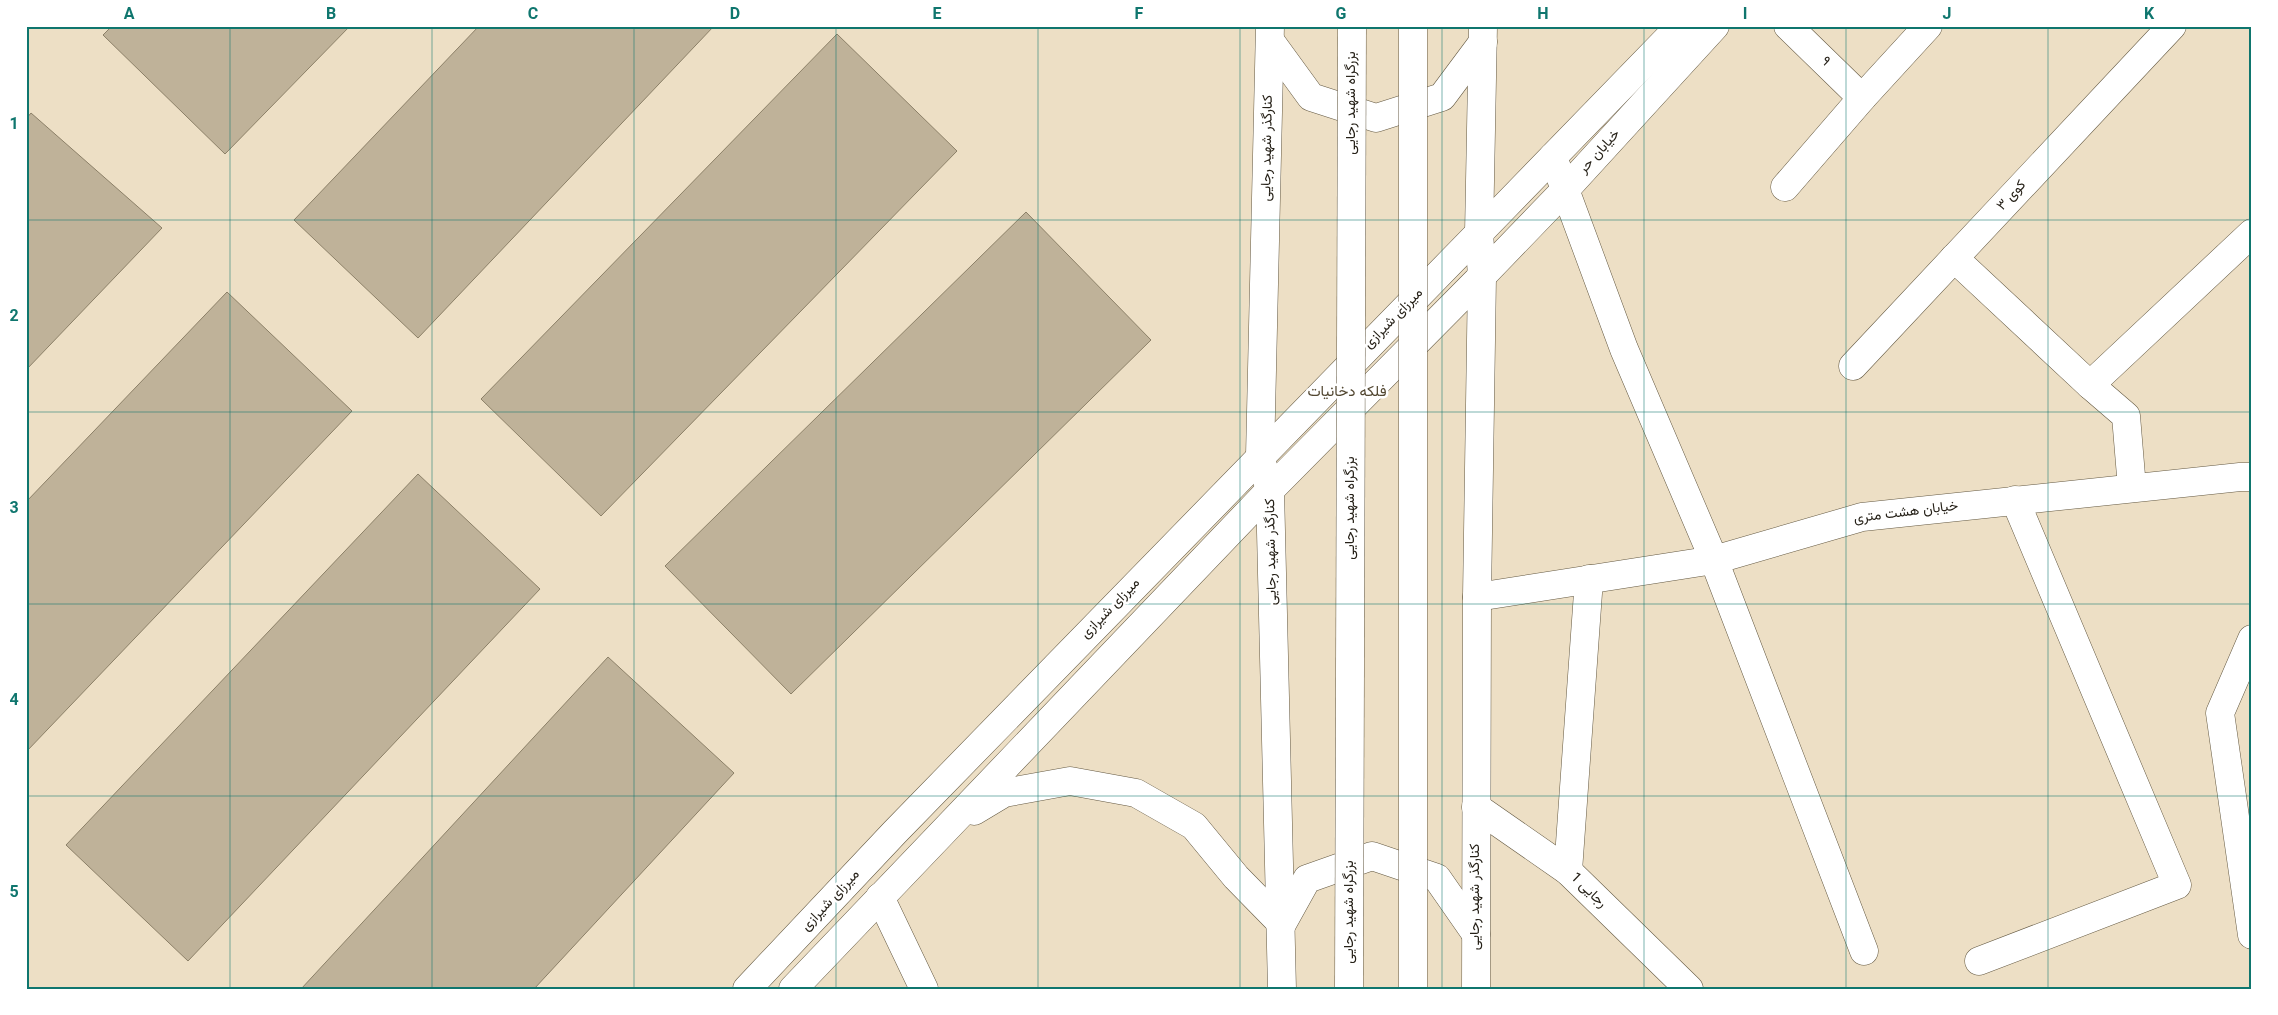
<svg xmlns="http://www.w3.org/2000/svg" width="2278" height="1015" font-family="Georgia,Vazirmatn,serif">
	<style>
		.building { fill: #bfb299; stroke: #8c8068 }
		.lines { fill: none; stroke-linecap: round; stroke-linejoin: round }
		.minor-casing { stroke: #645942; stroke-width: 29 }
		.major-casing { stroke: #645942; stroke-width: 29 }
		.minor { stroke: #fff; stroke-width: 28 }
		.major { stroke: #fff; stroke-width: 28 }
		.highway-bridge-casing { stroke: #645942; stroke-width: 29; stroke-linecap: butt }
		.highway-bridge { stroke: #fff; stroke-width: 28 }
		.grid { fill: none; stroke: #0f766e; stroke-width: 1; stroke-opacity: 0.55 }
		.labels { text-anchor: middle; dominant-baseline: central; stroke-width: 5; stroke-linejoin: round; paint-order: stroke }
		.street-label { font-size: 14px; fill: #262118; stroke: #fff }
		.neighbourhood-label { font-size: 15px; fill: #524731; stroke: #fff }
		.neatline { fill: none; stroke: #0f766e; stroke-width: 2 }
		.grid-label { font-size: 16px; text-anchor: middle; font-weight: bold; fill: #0f766e }
	</style>
	<rect width="100%" height="100%" fill="#eddfc5"/>
	<g class="building">
		<path d="M 112,26 L 350,26 L 225,154 L 103,35 Z"/>
		<path d="M 479,26 L 714,26 L 418,338 L 294,220 Z"/>
		<path d="M 837,34 L 957,151 L 601,516 L 481,399 Z"/>
		<path d="M 31,113 L 162,228 L 26,370 L 26,119 Z"/>
		<path d="M 1026,212 L 1151,340 L 791,694 L 665,566 Z"/>
		<path d="M 227,292 L 352,411 L 26,752 L 26,502 Z"/>
		<path d="M 418,474 L 540,589 L 188,961 L 66,845 Z"/>
		<path d="M 608,657 L 734,773 L 534,989 L 301,989 Z"/>
	</g>
	<g class="lines">
		<g class="minor-casing">
			<g id="minor">
				<path d="M 1788,26 L 1862,98"/>
				<path d="M 1553,157 L 1624,349 L 1714,560 L 1864,951"/>
				<path d="M 1785,187 L 1862,98 L 1928,26"/>
				<path d="M 1479,233 L 1680,26"/>
				<path d="M 1954,258 L 2090,385"/>
				<path d="M 1482,276 L 1564,191 L 1715,26"/>
				<path d="M 1853,366 L 2172,26"/>
				<path d="M 2132,488 L 2126,416 L 2090,385 L 2252,233"/>
				<path d="M 1477,597 L 1714,560 L 1862,517 L 2240,477 L 2252,477"/>
				<path d="M 2252,639 L 2220,713 L 2252,935"/>
				<path d="M 1476,807 L 1568,871 L 1689,989"/>
				<path d="M 1568,871 L 1589,579"/>
				<path d="M 880,897 L 924,989"/>
				<path d="M 1979,961 L 2177,885 L 2015,500"/>
			</g>
		</g>
		<g class="major-casing">
			<g id="major">
				<path d="M 1270,26 L 1260,456 L 1270,490 L 1282,989"/>
				<path d="M 1271,42 L 1311,97 L 1376,118 L 1442,97 L 1483,42"/>
				<path d="M 974,811 L 1004,793 L 1070,781 L 1136,793 L 1194,826 L 1236,877 L 1282,924 L 1307,879 L 1372,856 L 1437,878 L 1476,934"/>
				<path d="M 747,989 L 895,832 L 1479,233"/>
				<path d="M 793,989 L 1270,490 L 1482,276"/>
				<path d="M 1476,989 L 1477,597 L 1482,276 L 1479,233 L 1483,26"/>
			</g>
		</g>
		<use href="#minor" class="minor"/>
		<use href="#major" class="major"/>
		<g class="highway-bridge-casing">
			<g id="highway-bridge">
				<path d="M 1349,989 L 1352,26"/>
				<path d="M 1413,989 L 1413,26"/>
			</g>
		</g>
		<use href="#highway-bridge" class="highway-bridge"/>
	</g>
	<path class="grid" d="M 230,26 L 230,989M 432,26 L 432,989M 634,26 L 634,989M 836,26 L 836,989M 1038,26 L 1038,989M 1240,26 L 1240,989M 1442,26 L 1442,989M 1644,26 L 1644,989M 1846,26 L 1846,989M 2048,26 L 2048,989M 26,220 L 2252,220M 26,412 L 2252,412M 26,604 L 2252,604M 26,796 L 2252,796"/>
	<g class="labels">
		<g class="street-label">
			<text transform="translate(1825 62) rotate(44)">۹</text>
			<text transform="translate(1352 103) rotate(-90)">بزرگراه شهید رجایی</text>
			<text transform="translate(1268 148) rotate(-89)">کنارگذر شهید رجایی</text>
			<text transform="translate(1600 152) rotate(-48)">خیابان حر</text>
			<text transform="translate(2012 196) rotate(-47)">کوی ۳</text>
			<text transform="translate(1394 319) rotate(-46)">میرزای شیرازی</text>
			<text transform="translate(1351 508) rotate(-90)">بزرگراه شهید رجایی</text>
			<text transform="translate(1906 513) rotate(-7)">خیابان هشت متری</text>
			<text transform="translate(1272 552) rotate(-91)">کنارگذر شهید رجایی</text>
			<text transform="translate(1111 609) rotate(-46)">میرزای شیرازی</text>
			<text transform="translate(1588 891) rotate(44)">رجایی 1</text>
			<text transform="translate(1476 897) rotate(-90)">کنارگذر شهید رجایی</text>
			<text transform="translate(831 901) rotate(-47)">میرزای شیرازی</text>
			<text transform="translate(1350 912) rotate(-90)">بزرگراه شهید رجایی</text>
		</g>
		<g class="neighbourhood-label">
			<text x="1347" y="392">فلکه دخانیات</text>
		</g>
	</g>
	<rect width="2278" height="1015" fill="none" stroke="#ffffff" stroke-width="55"/>
	<rect x="28" y="28" width="2222" height="960" class="neatline"/>
	<g class="grid-label">
		<text x="129" y="19">A</text>
		<text x="331" y="19">B</text>
		<text x="533" y="19">C</text>
		<text x="735" y="19">D</text>
		<text x="937" y="19">E</text>
		<text x="1139" y="19">F</text>
		<text x="1341" y="19">G</text>
		<text x="1543" y="19">H</text>
		<text x="1745" y="19">I</text>
		<text x="1947" y="19">J</text>
		<text x="2149" y="19">K</text>
		<text x="14" y="129">1</text>
		<text x="14" y="321">2</text>
		<text x="14" y="513">3</text>
		<text x="14" y="705">4</text>
		<text x="14" y="897">5</text>
	</g>
</svg>
